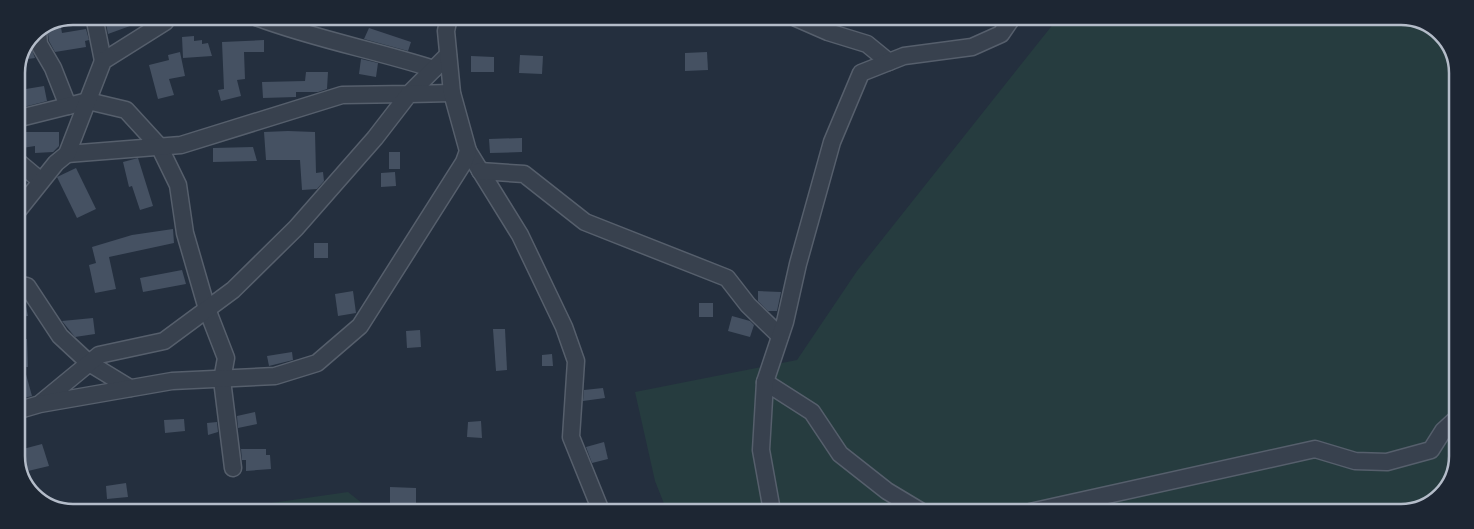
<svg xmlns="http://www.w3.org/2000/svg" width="1474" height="529" font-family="Poppins,sans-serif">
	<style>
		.green { fill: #263c3f }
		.building { fill: #455162 }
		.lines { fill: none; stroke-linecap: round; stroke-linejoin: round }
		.street-casing { stroke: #565f6c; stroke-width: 19 }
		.street { stroke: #38414e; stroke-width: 16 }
		.rim { fill: none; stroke: #b4bcc9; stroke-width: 2.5 }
	</style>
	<rect width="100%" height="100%" fill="#242f3e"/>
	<g class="green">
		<path d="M 1058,18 L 1419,19 L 1446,38 L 1458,69 L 1455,474 L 1435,501 L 1401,513 L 667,511 L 655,481 L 635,392 L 797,360 L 857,271 Z"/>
		<path d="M 348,492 L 372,511 L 222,510 Z"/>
	</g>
	<g class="building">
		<path d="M 111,16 L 127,16 L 130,26 L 108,34 L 105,18 Z"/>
		<path d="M 60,22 L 62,33 L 86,29 L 89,40 L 85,41 L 86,47 L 55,52 L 49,41 L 47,27 Z"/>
		<path d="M 369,28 L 411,42 L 408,51 L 364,39 Z"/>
		<path d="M 194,36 L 194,41 L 202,40 L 202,44 L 208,43 L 212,56 L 183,58 L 182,37 Z"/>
		<path d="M 264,40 L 264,52 L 244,52 L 245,79 L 237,80 L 241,96 L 221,101 L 218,90 L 224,89 L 222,42 Z"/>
		<path d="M 29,42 L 35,58 L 21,60 Z"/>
		<path d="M 180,52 L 185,76 L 169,79 L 174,95 L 158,99 L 149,65 L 169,60 L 168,55 Z"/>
		<path d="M 707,52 L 708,70 L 685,71 L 685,53 Z"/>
		<path d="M 520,55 L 543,56 L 542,74 L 519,73 Z"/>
		<path d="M 471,56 L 494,57 L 494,72 L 471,72 Z"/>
		<path d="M 361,59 L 378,63 L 376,77 L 359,74 Z"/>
		<path d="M 306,72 L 328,72 L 327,89 L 318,92 L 296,92 L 296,97 L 263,98 L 262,82 L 305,81 Z"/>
		<path d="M 44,86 L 47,101 L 16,109 L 16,98 L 21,97 L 20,90 Z"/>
		<path d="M 288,131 L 315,132 L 316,173 L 323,172 L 324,181 L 317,189 L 302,190 L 300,160 L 266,160 L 264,132 Z"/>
		<path d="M 16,132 L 59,132 L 59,146 L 53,152 L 35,153 L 35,146 L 16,149 Z"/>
		<path d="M 522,138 L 522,152 L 490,153 L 489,139 Z"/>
		<path d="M 253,147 L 257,161 L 213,162 L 213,148 Z"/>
		<rect x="389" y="152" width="11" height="17"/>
		<path d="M 138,158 L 153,206 L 140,210 L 132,186 L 129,187 L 123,162 Z"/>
		<path d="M 76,168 L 96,209 L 77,218 L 57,177 Z"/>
		<path d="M 395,172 L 396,186 L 381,187 L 381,173 Z"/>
		<path d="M 173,229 L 174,243 L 109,257 L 116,289 L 95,293 L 89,265 L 96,263 L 92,247 L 132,235 Z"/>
		<rect x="314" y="243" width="14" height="15"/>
		<path d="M 182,270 L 186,284 L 143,292 L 140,278 Z"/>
		<path d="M 353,291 L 356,313 L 338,316 L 335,294 Z"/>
		<path d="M 758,291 L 781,292 L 777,311 L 768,311 L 758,301 Z"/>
		<path d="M 25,302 L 28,316 L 16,317 L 16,303 Z"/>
		<rect x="699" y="303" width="14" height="14"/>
		<path d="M 732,316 L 750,321 L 754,325 L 750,337 L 728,331 Z"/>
		<path d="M 93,318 L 95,334 L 75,337 L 62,321 Z"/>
		<path d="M 493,329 L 505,329 L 507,370 L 496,371 Z"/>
		<path d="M 420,330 L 421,347 L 407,348 L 406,331 Z"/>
		<path d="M 16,339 L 27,339 L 28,367 L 24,367 L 32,396 L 16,400 Z"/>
		<path d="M 292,352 L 293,360 L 269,366 L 267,356 Z"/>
		<path d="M 552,354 L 553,366 L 542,366 L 542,355 Z"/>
		<path d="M 603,388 L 605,398 L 583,401 L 584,390 Z"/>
		<path d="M 255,412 L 257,424 L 238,428 L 237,416 Z"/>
		<path d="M 184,419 L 185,431 L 165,433 L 164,420 Z"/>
		<path d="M 481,421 L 482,438 L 467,437 L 468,422 Z"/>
		<path d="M 217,422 L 218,432 L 208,435 L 207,423 Z"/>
		<path d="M 604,442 L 608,459 L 592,463 L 586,447 Z"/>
		<path d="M 42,444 L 49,466 L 28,471 L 23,449 Z"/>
		<path d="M 241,449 L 266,449 L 266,455 L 270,455 L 271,469 L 246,471 L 246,460 L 242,460 Z"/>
		<path d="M 126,483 L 128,497 L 107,499 L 106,486 Z"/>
		<path d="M 390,487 L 416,488 L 416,505 L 390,504 Z"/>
	</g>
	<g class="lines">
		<g class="street-casing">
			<g id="street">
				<path d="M 94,16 L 103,61"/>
				<path d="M 256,17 C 314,39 375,50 434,69"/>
				<path d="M 796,18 L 828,32 L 867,44 L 889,62"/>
				<path d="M 38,31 L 39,44 L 53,68 L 68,106"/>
				<path d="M 16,119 L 88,101 L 126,110 L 159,146 L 178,185 L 185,233 L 207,309 L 226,358 L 222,380 L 233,468"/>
				<path d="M 468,151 L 520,235 L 564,327 L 576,361 L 571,437 L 601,511"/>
				<path d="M 67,154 L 181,145 L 342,95 L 409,94 L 448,55"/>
				<path d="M 16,160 L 41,181"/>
				<path d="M 480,171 L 524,174 L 585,222 L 727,278 L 748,305 L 780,336"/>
				<path d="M 16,213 L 56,163 L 67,154 L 103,61 L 165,22 L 169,16"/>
				<path d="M 16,284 L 27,286 L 60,336 L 89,363 L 130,388"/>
				<path d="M 765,382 L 812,412 L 840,454 L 887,491 L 922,512"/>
				<path d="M 42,402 L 99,355 L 164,341 L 233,290 L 296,228 L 375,138 L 409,94 L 452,93"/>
				<path d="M 16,411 L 40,404 L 172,381 L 275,376 L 317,363 L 360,326 L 464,162 L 468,151 L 452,93 L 446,31 L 449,17"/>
				<path d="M 772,511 L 761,450 L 765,382 L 785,322 L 798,264 L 832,142 L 861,73 L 904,56 L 972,47 L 1001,34 L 1012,18"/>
				<path d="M 1030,512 L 1315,449 L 1355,461 L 1387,462 L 1431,450 L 1443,431 L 1455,420"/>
			</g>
		</g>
		<use href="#street" class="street"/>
	</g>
	<path d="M0 0H1474V529H0ZM73 25H1401A48 48 0 0 1 1449 73V456A48 48 0 0 1 1401 504H73A48 48 0 0 1 25 456V73A48 48 0 0 1 73 25Z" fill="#1d2633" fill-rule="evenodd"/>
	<path class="rim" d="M73 25H1401A48 48 0 0 1 1449 73V456A48 48 0 0 1 1401 504H73A48 48 0 0 1 25 456V73A48 48 0 0 1 73 25Z"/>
</svg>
